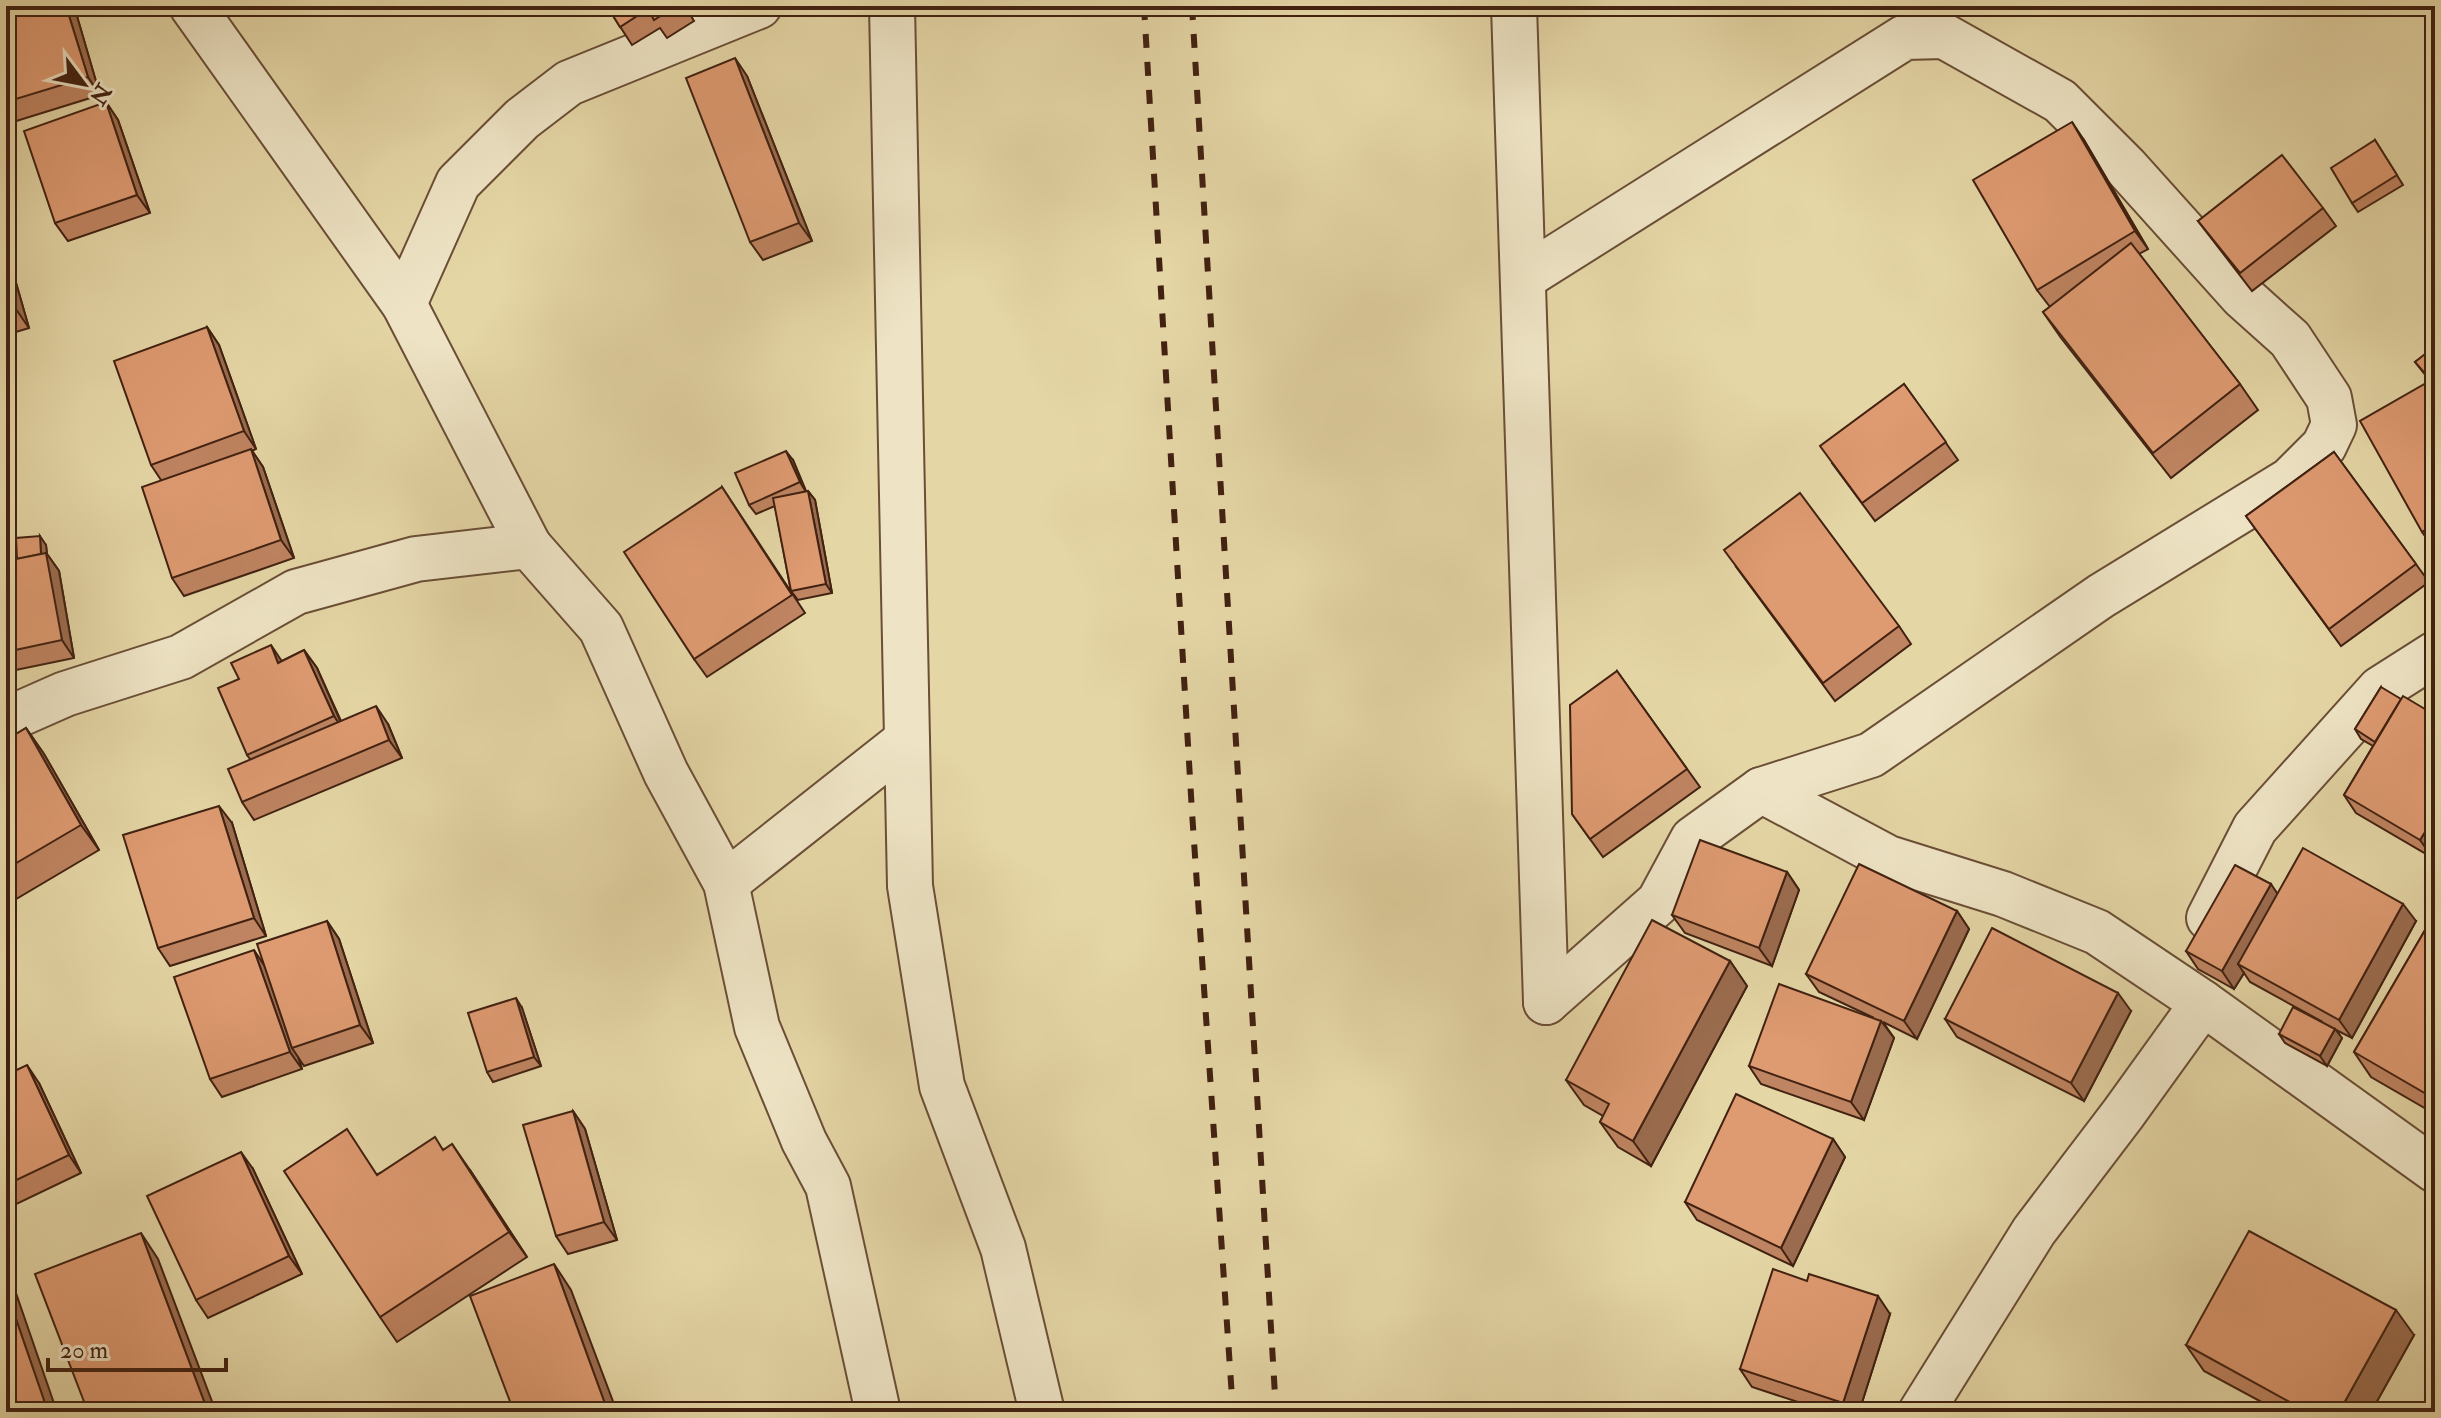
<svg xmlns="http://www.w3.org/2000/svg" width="2441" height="1418" font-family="'IM FELL Double Pica',serif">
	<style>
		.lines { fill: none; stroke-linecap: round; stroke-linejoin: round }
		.street-casing { stroke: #6a4e36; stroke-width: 48 }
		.street { stroke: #eee4c5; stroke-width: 44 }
		.rail { stroke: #412111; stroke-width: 6; stroke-dasharray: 14 14; stroke-linecap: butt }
		.wall { fill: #bf8461; stroke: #412111; stroke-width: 2 }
		.shaded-wall { fill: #9b6c4f; stroke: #412111; stroke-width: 2 }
		.building { fill: #de9a71; stroke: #412111; stroke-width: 2 }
	</style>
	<rect width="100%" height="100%" fill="#e5d6a6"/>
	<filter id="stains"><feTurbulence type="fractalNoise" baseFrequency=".0025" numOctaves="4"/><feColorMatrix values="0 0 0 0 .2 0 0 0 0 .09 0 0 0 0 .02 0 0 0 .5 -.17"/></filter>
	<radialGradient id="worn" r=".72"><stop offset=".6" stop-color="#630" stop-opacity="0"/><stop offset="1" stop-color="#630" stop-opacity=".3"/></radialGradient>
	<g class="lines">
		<g class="street-casing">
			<g id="street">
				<path d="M 192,6 L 404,304 L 529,546"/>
				<path d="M 892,6 L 910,886 L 942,1086 L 1003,1248 L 1042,1412"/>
				<path d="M 1514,6 L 1546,1002"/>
				<path d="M 1523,278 L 1905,37 L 1944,36 L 2060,101 L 2126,167 L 2242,296 L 2290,339 L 2329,398 L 2334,425 L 2324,446 L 2290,480 L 2101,596 L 1871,755 L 1761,790"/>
				<path d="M 404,304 L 458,183 L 522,119 L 569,83 L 759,6"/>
				<path d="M 6,720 L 65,694 L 181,657 L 296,592 L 416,559 L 529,546 L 601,628 L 666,773 L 726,883 L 757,1027 L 804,1141 L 828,1186 L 878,1412"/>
				<path d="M 726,883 L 907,740"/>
				<path d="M 2209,918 L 2255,828 L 2380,689 L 2435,654"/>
				<path d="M 1546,1002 L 1659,902 L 1693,839 L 1761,790 L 1888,858 L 2003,894 L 2097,932 L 2203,1003 L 2435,1170"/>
				<path d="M 1921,1412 L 2034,1231 L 2123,1114 L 2203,1003"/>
			</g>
		</g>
		<use href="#street" class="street"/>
		<g class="rail">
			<path d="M 1144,6 L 1192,812 L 1233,1412"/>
			<path d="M 1192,6 L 1276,1412"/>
		</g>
	</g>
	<g class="wall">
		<path d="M 6,6 L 74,6 L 100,95 L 13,122 L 6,111 Z"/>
		<path d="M 600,6 L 707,6 L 691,16 L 694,21 L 667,38 L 660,28 L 632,45 L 608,8 L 603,10 Z"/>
		<path d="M 747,76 L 812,241 L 763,260 L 750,242 Z"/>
		<path d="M 106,102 L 118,120 L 150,213 L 68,241 L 55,223 Z"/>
		<path d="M 2084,140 L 2148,249 L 2139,254 L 2240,384 L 2258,410 L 2171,478 L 2061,338 L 2043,312 L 2050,307 L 2037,290 Z"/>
		<path d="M 2375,140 L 2403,185 L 2358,212 L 2352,203 Z"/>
		<path d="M 2323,208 L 2336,226 L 2252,291 L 2198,221 Z"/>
		<path d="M 6,248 L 29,328 L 6,335 Z"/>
		<path d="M 207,327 L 219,345 L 256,449 L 252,451 L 263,467 L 294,558 L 184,596 L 172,578 L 161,480 L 151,465 Z"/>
		<path d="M 2435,349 L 2435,550 L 2422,532 L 2430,381 L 2415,362 Z"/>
		<path d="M 1904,384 L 1958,460 L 1875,521 L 1832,463 Z"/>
		<path d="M 2334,452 L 2429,582 L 2341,646 L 2246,516 Z"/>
		<path d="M 793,460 L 806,491 L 808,491 L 815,500 L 832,593 L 798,600 L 791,591 L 775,506 L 756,514 L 749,505 Z"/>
		<path d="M 722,487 L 805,613 L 707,677 L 694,659 Z"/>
		<path d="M 46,545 L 47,554 L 59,571 L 74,658 L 6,672 L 6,561 L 17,559 Z"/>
		<path d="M 1737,568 L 1899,626 L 1911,644 L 1835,701 Z"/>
		<path d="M 304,650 L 317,668 L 341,721 L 388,724 L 402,758 L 254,820 L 242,802 L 250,759 L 247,755 L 282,661 Z"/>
		<path d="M 1617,671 L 1700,787 L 1603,857 L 1572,814 Z"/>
		<path d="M 2381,687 L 2433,858 L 2356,813 L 2344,795 L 2373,746 L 2361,739 L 2355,729 Z"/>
		<path d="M 26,728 L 44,754 L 99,850 L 6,905 L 6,740 Z"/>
		<path d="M 232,823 L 266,936 L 170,966 L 158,948 Z"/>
		<path d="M 1787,872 L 1799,890 L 1772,966 L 1685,933 L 1672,915 Z"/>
		<path d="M 2277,894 L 2416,921 L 2352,1038 L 2336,1030 L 2342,1038 L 2327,1066 L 2285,1043 L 2279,1034 L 2321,1021 L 2250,982 L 2244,973 L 2234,989 L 2198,969 L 2186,951 Z"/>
		<path d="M 1957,911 L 1969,929 L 1917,1039 L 1883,1022 L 1894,1038 L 1864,1120 L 1761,1084 L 1749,1066 L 1872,1017 L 1819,992 L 1806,974 Z"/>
		<path d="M 2435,913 L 2435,1114 L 2371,1077 L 2354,1052 Z"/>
		<path d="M 327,921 L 339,939 L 373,1043 L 304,1066 L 298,1057 L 302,1069 L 222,1097 L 210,1079 L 264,965 Z"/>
		<path d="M 1730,961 L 1747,986 L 1651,1166 L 1618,1147 L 1600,1122 L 1603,1116 L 1584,1105 L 1566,1080 Z"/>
		<path d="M 522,1008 L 541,1066 L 493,1082 L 487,1072 Z"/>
		<path d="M 2131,1011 L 2084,1101 L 1957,1037 L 1945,1019 Z"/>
		<path d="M 6,1075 L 39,1083 L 81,1173 L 6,1209 Z"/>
		<path d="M 573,1111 L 585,1129 L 617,1240 L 568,1254 L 556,1236 Z"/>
		<path d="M 1833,1139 L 1845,1157 L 1793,1266 L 1697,1220 L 1685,1202 Z"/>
		<path d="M 443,1149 L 470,1170 L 527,1257 L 397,1342 L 380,1317 L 378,1174 Z"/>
		<path d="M 253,1169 L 302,1274 L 208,1318 L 196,1300 Z"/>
		<path d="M 1890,1314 L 1859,1412 L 1829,1412 L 1752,1387 L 1740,1369 Z"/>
		<path d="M 2414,1335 L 2371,1412 L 2280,1412 L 2204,1371 L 2186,1345 Z"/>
	</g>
	<g class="shaded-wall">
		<path d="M 66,6 L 74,6 L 100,95 L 88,77 Z"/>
		<path d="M 735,58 L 747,76 L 812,241 L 799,223 Z"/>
		<path d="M 106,102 L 118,120 L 150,213 L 137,195 Z"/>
		<path d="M 2072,122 L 2084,140 L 2148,249 L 2135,231 Z"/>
		<path d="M 6,248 L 29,328 L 11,302 L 6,284 Z"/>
		<path d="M 207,327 L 219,345 L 256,449 L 244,431 Z"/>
		<path d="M 251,449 L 263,467 L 294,558 L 281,540 Z"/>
		<path d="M 786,451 L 793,460 L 806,492 L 800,482 Z"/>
		<path d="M 808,491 L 815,500 L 832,593 L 826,584 Z"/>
		<path d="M 40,536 L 46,545 L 47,554 L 59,571 L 74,658 L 62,640 L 41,557 Z"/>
		<path d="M 271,645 L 283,663 L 278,663 Z"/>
		<path d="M 304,650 L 317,668 L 346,734 L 334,716 Z"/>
		<path d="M 376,706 L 388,724 L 402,758 L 389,740 Z"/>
		<path d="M 26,728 L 44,754 L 99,850 L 81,825 Z"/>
		<path d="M 219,806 L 232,823 L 266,936 L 254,918 Z"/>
		<path d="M 2435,816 L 2435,855 L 2433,858 L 2420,840 Z"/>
		<path d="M 1787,872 L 1799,890 L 1772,966 L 1759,948 Z"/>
		<path d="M 2271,884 L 2283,902 L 2238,964 L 2244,973 L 2234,989 L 2222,971 Z"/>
		<path d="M 2403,904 L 2416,921 L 2352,1038 L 2339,1020 Z"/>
		<path d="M 1957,911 L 1969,929 L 1917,1039 L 1904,1021 Z"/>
		<path d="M 327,921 L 339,939 L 373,1043 L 360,1025 Z"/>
		<path d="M 254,950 L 266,968 L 292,1048 L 298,1057 L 302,1069 L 290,1052 Z"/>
		<path d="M 1730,961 L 1747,986 L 1651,1166 L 1633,1141 Z"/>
		<path d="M 2118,993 L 2131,1011 L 2084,1101 L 2071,1083 Z"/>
		<path d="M 516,998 L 522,1008 L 541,1066 L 534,1057 Z"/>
		<path d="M 1881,1021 L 1894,1038 L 1864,1120 L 1851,1102 Z"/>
		<path d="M 2335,1029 L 2342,1038 L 2327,1066 L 2320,1056 Z"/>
		<path d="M 27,1065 L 39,1083 L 81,1173 L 69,1155 Z"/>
		<path d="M 573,1111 L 585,1129 L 617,1240 L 604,1222 Z"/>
		<path d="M 1833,1139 L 1845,1157 L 1793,1266 L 1781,1248 Z"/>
		<path d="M 452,1144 L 470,1170 L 527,1257 L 509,1232 Z"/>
		<path d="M 241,1152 L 253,1169 L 302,1274 L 289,1256 Z"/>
		<path d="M 141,1233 L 158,1259 L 216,1412 L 208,1412 Z"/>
		<path d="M 554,1264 L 571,1290 L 617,1412 L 608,1412 Z"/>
		<path d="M 6,1268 L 9,1273 L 57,1412 L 48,1412 L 6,1290 Z"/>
		<path d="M 1878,1296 L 1890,1314 L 1859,1412 L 1850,1412 L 1843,1403 Z"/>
		<path d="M 2396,1310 L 2414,1335 L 2371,1412 L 2339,1412 Z"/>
	</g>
	<g class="building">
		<path d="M 6,6 L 66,6 L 88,77 L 6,102 Z"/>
		<path d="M 607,6 L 676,6 L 654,20 L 648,9 L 620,27 Z"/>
		<path d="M 735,58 L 799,223 L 750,242 L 686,78 Z"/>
		<path d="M 106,102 L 137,195 L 55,223 L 24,131 Z"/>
		<path d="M 2072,122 L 2135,231 L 2037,290 L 1973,180 Z"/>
		<path d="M 2375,140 L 2397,175 L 2352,203 L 2331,168 Z"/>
		<path d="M 2282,155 L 2323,208 L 2240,273 L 2198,221 Z"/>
		<path d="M 2131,243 L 2240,384 L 2153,453 L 2043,312 Z"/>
		<path d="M 6,284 L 11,302 L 6,304 Z"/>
		<path d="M 207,327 L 244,431 L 151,465 L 114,361 Z"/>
		<path d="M 2434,347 L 2435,349 L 2435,373 L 2429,378 L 2415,362 Z"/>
		<path d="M 2435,378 L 2435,525 L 2422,532 L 2360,421 Z"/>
		<path d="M 1904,384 L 1946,442 L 1862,503 L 1820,446 Z"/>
		<path d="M 251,449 L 281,540 L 172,578 L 142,487 Z"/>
		<path d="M 786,451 L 800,482 L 749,505 L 735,473 Z"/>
		<path d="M 2334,452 L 2416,564 L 2329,629 L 2246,516 Z"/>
		<path d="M 722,487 L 792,595 L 694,659 L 624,552 Z"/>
		<path d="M 808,491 L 826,584 L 791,591 L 773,498 Z"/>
		<path d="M 1800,493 L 1899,626 L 1823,683 L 1724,550 Z"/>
		<path d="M 40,536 L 41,554 L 17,559 L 16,538 Z"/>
		<path d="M 46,553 L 62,640 L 6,652 L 6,561 Z"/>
		<path d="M 271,645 L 278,663 L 304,650 L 334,716 L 247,755 L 218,688 L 239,679 L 231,663 Z"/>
		<path d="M 1617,671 L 1687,769 L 1590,839 L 1572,814 L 1570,705 Z"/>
		<path d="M 2381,687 L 2401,699 L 2375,742 L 2355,729 Z"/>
		<path d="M 2403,696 L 2435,715 L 2435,816 L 2420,840 L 2344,795 Z"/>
		<path d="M 376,706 L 389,740 L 242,802 L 228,769 Z"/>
		<path d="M 26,728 L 81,825 L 6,869 L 6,740 Z"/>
		<path d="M 219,806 L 254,918 L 158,948 L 123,835 Z"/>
		<path d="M 1700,840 L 1787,872 L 1759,948 L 1672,915 Z"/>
		<path d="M 2303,848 L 2403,904 L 2339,1020 L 2238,964 Z"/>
		<path d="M 1859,864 L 1957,911 L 1904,1021 L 1806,974 Z"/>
		<path d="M 2235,865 L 2271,884 L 2222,971 L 2186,951 Z"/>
		<path d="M 2435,913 L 2435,1099 L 2354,1052 Z"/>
		<path d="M 1652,920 L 1730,961 L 1633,1141 L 1600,1122 L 1609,1104 L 1566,1080 Z"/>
		<path d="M 327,921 L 360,1025 L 292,1048 L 257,944 Z"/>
		<path d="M 1992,928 L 2118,993 L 2071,1083 L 1945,1019 Z"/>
		<path d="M 254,950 L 290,1052 L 210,1079 L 174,977 Z"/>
		<path d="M 1779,984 L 1881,1021 L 1851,1102 L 1749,1066 Z"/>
		<path d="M 516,998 L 534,1057 L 487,1072 L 468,1013 Z"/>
		<path d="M 2293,1007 L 2335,1029 L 2320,1056 L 2279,1034 Z"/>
		<path d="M 27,1065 L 69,1155 L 6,1185 L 6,1075 Z"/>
		<path d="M 1736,1094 L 1833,1139 L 1781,1248 L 1685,1202 Z"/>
		<path d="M 573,1111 L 604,1222 L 556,1236 L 523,1125 Z"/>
		<path d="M 347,1129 L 377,1175 L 435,1137 L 443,1150 L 452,1144 L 509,1232 L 380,1317 L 284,1171 Z"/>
		<path d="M 241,1152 L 289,1256 L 196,1300 L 147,1196 Z"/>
		<path d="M 2249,1231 L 2396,1310 L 2339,1412 L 2308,1412 L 2186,1345 Z"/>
		<path d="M 141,1233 L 208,1412 L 88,1412 L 35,1274 Z"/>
		<path d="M 554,1264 L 608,1412 L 514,1412 L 470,1296 Z"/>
		<path d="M 1773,1269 L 1807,1281 L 1809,1274 L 1878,1296 L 1843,1403 L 1740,1369 Z"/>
		<path d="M 6,1290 L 48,1412 L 6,1412 Z"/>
	</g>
	<rect width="2441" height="1418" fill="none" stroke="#e5d6a6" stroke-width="32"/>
	<rect x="8" y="8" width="2425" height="1402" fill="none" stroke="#412111" stroke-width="4"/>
	<rect x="16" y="16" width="2409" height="1386" fill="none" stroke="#412111" stroke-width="2"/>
	<g transform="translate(84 84) rotate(122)" stroke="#eee4c5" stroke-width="6" paint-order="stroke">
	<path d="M0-6L14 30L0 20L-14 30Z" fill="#412111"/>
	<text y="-12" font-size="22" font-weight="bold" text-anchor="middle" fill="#412111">N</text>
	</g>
	<path d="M48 1358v12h178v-12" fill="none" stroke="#412111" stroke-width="4"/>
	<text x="60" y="1358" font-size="24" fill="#412111" stroke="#eee4c5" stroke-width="6" paint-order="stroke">20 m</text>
	<rect width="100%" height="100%" filter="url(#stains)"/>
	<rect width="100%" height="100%" fill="url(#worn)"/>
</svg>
